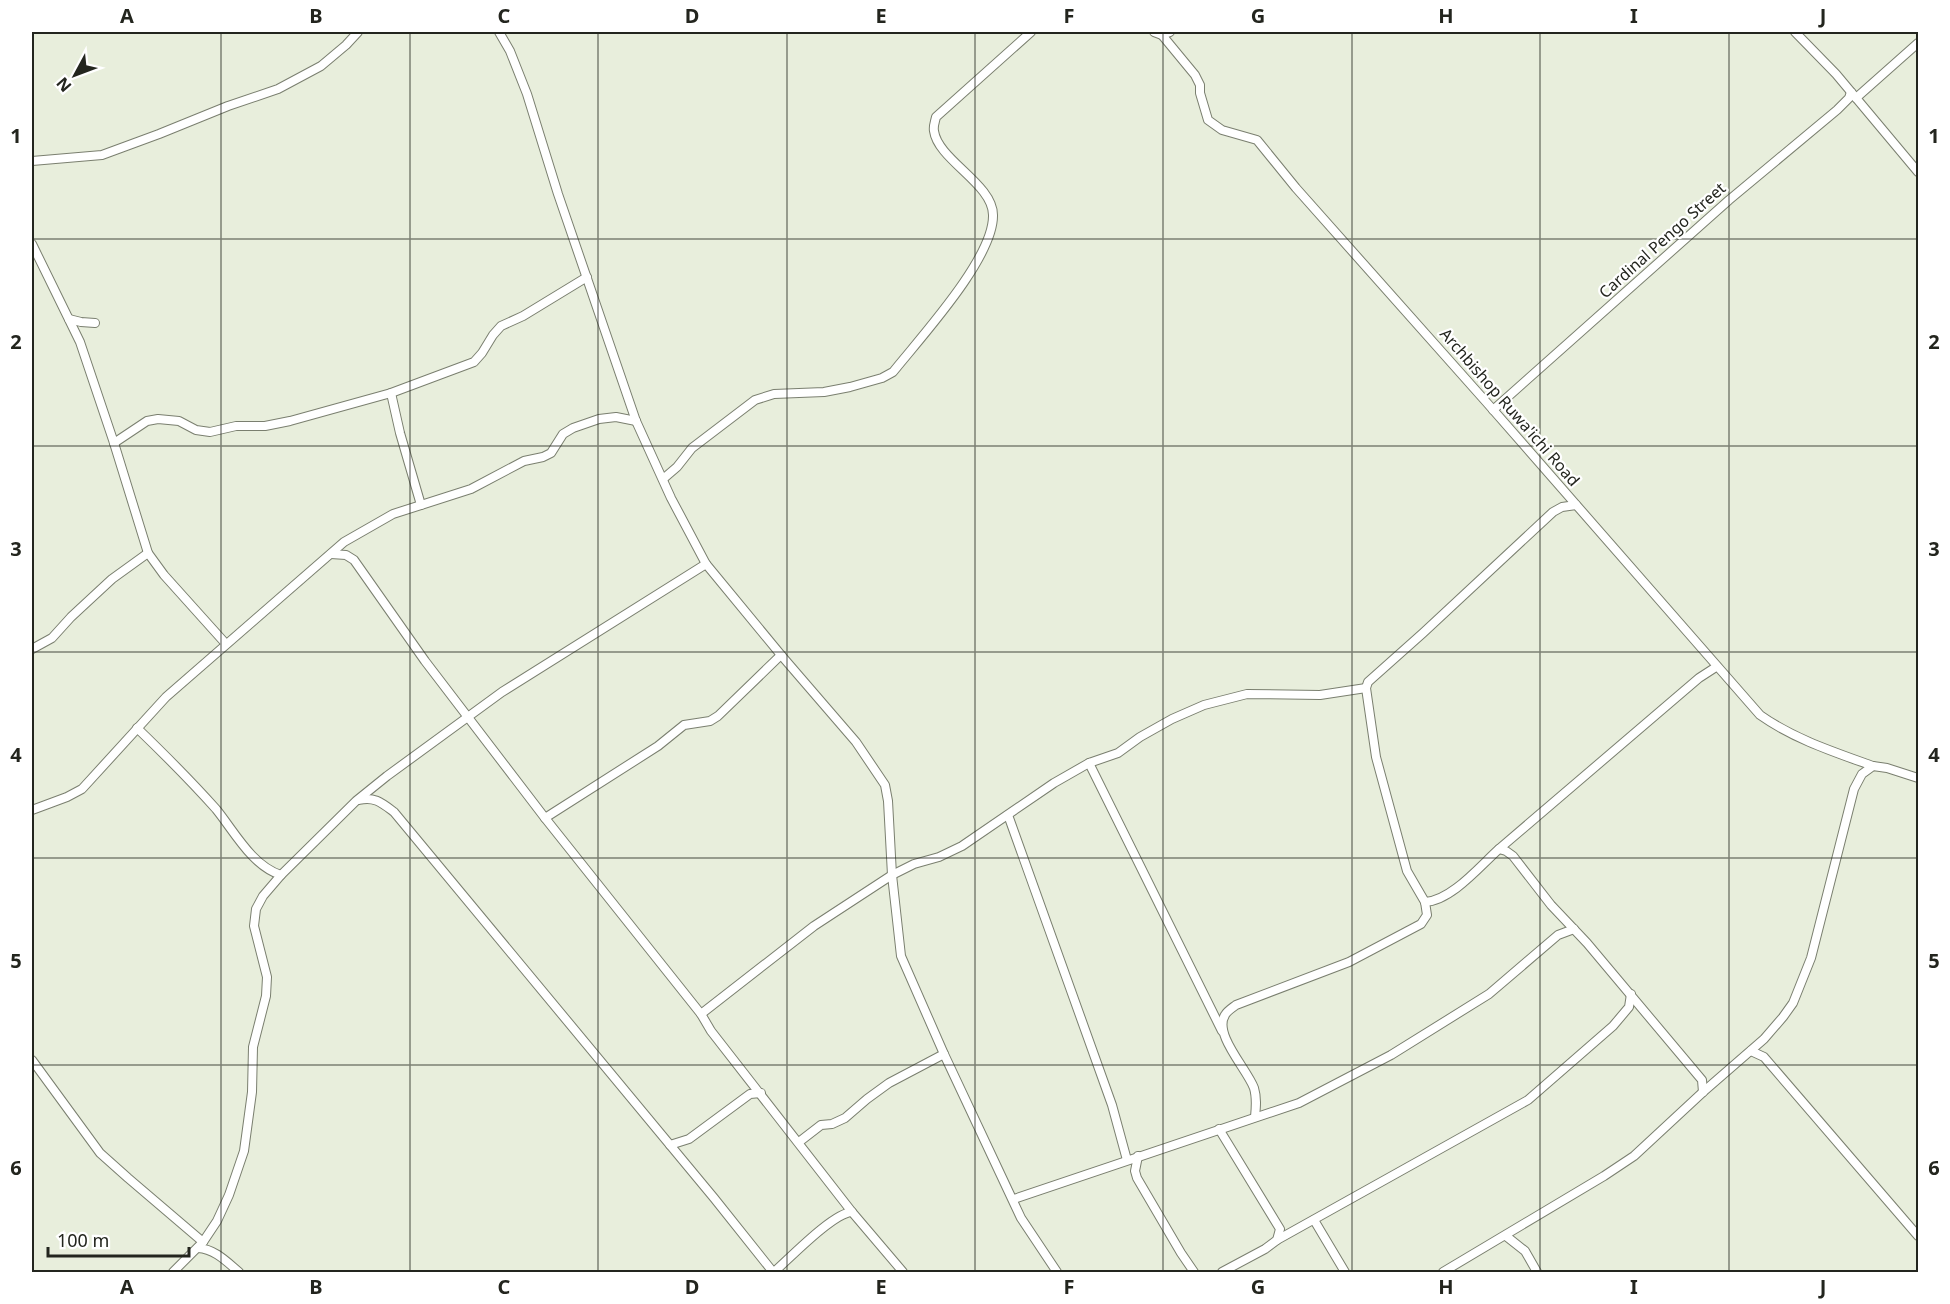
<svg xmlns="http://www.w3.org/2000/svg" width="1950" height="1304" font-family="'Noto Sans',sans-serif">
	<style>
		.lines { fill: none; stroke-linecap: round; stroke-linejoin: round }
		.street-casing { stroke: #7a7f6f; stroke-width: 10 }
		.street { stroke: #fff; stroke-width: 8 }
		.grid { fill: none; stroke: #23251e; stroke-width: 1.5; stroke-opacity: 0.55 }
		.labels { text-anchor: middle; dominant-baseline: central; stroke-width: 4.5; stroke-linejoin: round; paint-order: stroke }
		.street-label { font-size: 16px; fill: #23251e; stroke: #fff }
		.neatline { fill: none; stroke: #23251e; stroke-width: 2 }
		.grid-label { font-size: 20px; text-anchor: middle; font-weight: bold; fill: #23251e }
	</style>
	<rect width="100%" height="100%" fill="#e8eedc"/>
	<g class="lines">
		<g class="street-casing">
			<g id="street">
				<path d="M 499,32 L 510,51 L 527,94 L 558,194 L 636,421 L 671,498 L 706,564 L 781,655 L 856,742 L 885,785 L 888,801 L 892,875 L 901,956 L 944,1054 L 1021,1218 L 1057,1272"/>
				<path d="M 1154,32 L 1162,35 L 1170,32"/>
				<path d="M 1795,32 L 1836,74 L 1918,172"/>
				<path d="M 1162,35 L 1195,75 L 1200,85 L 1200,93 L 1208,120 L 1222,130 L 1257,140 L 1296,188 L 1488,404 L 1760,715 C 1794,739 1834,752 1873,766"/>
				<path d="M 1856,98 L 1918,43"/>
				<path d="M 32,161 L 102,155 L 159,134 L 228,106 L 278,89 L 321,66 L 346,45 L 358,32"/>
				<path d="M 32,244 L 80,342 L 114,443 L 148,553 L 164,575 L 226,644"/>
				<path d="M 69,319 L 81,322 L 95,323"/>
				<path d="M 391,393 L 400,433 L 421,505"/>
				<path d="M 1493,410 L 1729,200 L 1837,110 L 1849,98 L 1851,92"/>
				<path d="M 114,443 L 147,421 L 158,419 L 179,421 L 196,430 L 210,432 L 236,426 L 265,426 L 290,421 L 391,393 L 474,362 L 482,353 L 493,335 L 501,326 L 523,316 L 587,277"/>
				<path d="M 663,479 L 677,467 L 692,448 L 755,400 L 774,394 L 824,392 L 850,387 L 882,378 L 893,372 C 920,338 994,258 993,215 C 993,184 938,160 934,131 C 933,126 935,122 936,117 L 1031,32"/>
				<path d="M 331,554 L 346,555 L 354,560 L 425,661 L 545,818 L 701,1014 L 711,1031 L 852,1212 L 903,1272"/>
				<path d="M 32,649 L 52,638 L 71,617 L 112,579 L 148,553"/>
				<path d="M 137,728 C 164,754 191,781 216,809 C 234,831 252,866 281,875"/>
				<path d="M 1089,763 L 1222,1031"/>
				<path d="M 359,800 C 374,796 382,803 394,812 L 714,1198 L 773,1272"/>
				<path d="M 32,810 L 67,797 L 82,789 L 166,697 L 344,542 L 393,514 L 471,489 L 524,461 L 543,457 L 551,453 L 563,434 L 573,428 L 599,419 L 616,417 L 636,421"/>
				<path d="M 1008,815 L 1112,1105 L 1127,1160"/>
				<path d="M 545,818 L 658,746 L 684,725 L 710,721 L 718,716 L 781,655"/>
				<path d="M 1499,849 L 1699,678 L 1716,667"/>
				<path d="M 1425,902 C 1451,901 1480,866 1499,849 L 1506,851 L 1513,856 L 1551,905 L 1587,943 L 1702,1080 L 1703,1092"/>
				<path d="M 701,1014 L 814,926 L 892,875 L 914,864 L 939,857 L 962,846 L 1054,783 L 1089,763 L 1118,753 L 1140,737 L 1172,719 L 1204,705 L 1247,694 L 1320,695 L 1366,688"/>
				<path d="M 1751,1051 L 1764,1057 L 1918,1236"/>
				<path d="M 32,1060 L 100,1153 L 128,1178 L 203,1242"/>
				<path d="M 1255,1117 C 1256,1107 1257,1098 1254,1088 C 1247,1069 1213,1034 1225,1015 C 1227,1011 1232,1008 1236,1005 L 1349,962 L 1421,924 L 1427,915 L 1425,902 L 1407,871 L 1376,757 L 1366,688 L 1368,682 L 1423,633 L 1553,512 L 1562,507 L 1576,505"/>
				<path d="M 1219,1129 L 1280,1229 L 1277,1240 L 1265,1249 L 1222,1272"/>
				<path d="M 799,1142 L 821,1125 L 832,1124 L 845,1118 L 867,1099 L 889,1083 L 944,1054"/>
				<path d="M 670,1145 L 689,1139 L 750,1094 L 761,1093"/>
				<path d="M 1138,1156 L 1135,1171 L 1137,1178 L 1181,1253 L 1194,1272"/>
				<path d="M 1014,1199 L 1299,1103 L 1391,1055 L 1489,994 L 1558,935 L 1574,929"/>
				<path d="M 1314,1220 L 1345,1272"/>
				<path d="M 1506,1236 L 1525,1251 L 1537,1272"/>
				<path d="M 1277,1240 L 1528,1100 L 1613,1026 L 1629,1007 L 1631,994"/>
				<path d="M 198,1248 C 215,1249 227,1262 239,1272"/>
				<path d="M 173,1272 L 203,1242 L 217,1221 L 229,1195 L 244,1151 L 252,1092 L 253,1047 L 266,996 L 267,977 L 254,926 L 256,909 L 263,896 L 281,875 L 356,801 L 387,776 L 502,692 L 706,564"/>
				<path d="M 774,1272 C 790,1258 833,1213 852,1212"/>
				<path d="M 1443,1272 L 1604,1176 L 1634,1156 L 1703,1092 L 1764,1039 L 1783,1017 L 1793,1003 L 1811,958 L 1854,789 L 1862,774 L 1873,766 L 1887,768 L 1918,778"/>
			</g>
		</g>
		<use href="#street" class="street"/>
	</g>
	<path class="grid" d="M 221,32 L 221,1272M 410,32 L 410,1272M 598,32 L 598,1272M 787,32 L 787,1272M 975,32 L 975,1272M 1163,32 L 1163,1272M 1352,32 L 1352,1272M 1540,32 L 1540,1272M 1729,32 L 1729,1272M 32,239 L 1918,239M 32,446 L 1918,446M 32,652 L 1918,652M 32,858 L 1918,858M 32,1065 L 1918,1065"/>
	<g class="labels">
		<g class="street-label">
			<text transform="translate(1662 240) rotate(-42)">Cardinal Pengo Street</text>
			<text transform="translate(1510 407) rotate(49)">Archbishop Ruwa'ichi Road</text>
		</g>
	</g>
	<rect width="1950" height="1304" fill="none" stroke="#ffffff" stroke-width="66"/>
	<g transform="translate(75 75) rotate(229)" stroke="#ffffff" stroke-width="4.5" paint-order="stroke">
	<path d="M0-4.5L10 22L0 15L-10 22Z" fill="#23251e"/>
	<text y="-9" font-size="16" font-weight="bold" text-anchor="middle" fill="#23251e">N</text>
	</g>
	<path d="M48 1247v9h141v-9" fill="none" stroke="#23251e" stroke-width="3"/>
	<text x="57" y="1247" font-size="18" fill="#23251e" stroke="#ffffff" stroke-width="4.5" paint-order="stroke">100 m</text>
	<rect x="33" y="33" width="1884" height="1238" class="neatline"/>
	<g class="grid-label">
		<text x="127" y="23">A</text>
		<text x="316" y="23">B</text>
		<text x="504" y="23">C</text>
		<text x="692" y="23">D</text>
		<text x="881" y="23">E</text>
		<text x="1069" y="23">F</text>
		<text x="1258" y="23">G</text>
		<text x="1446" y="23">H</text>
		<text x="1634" y="23">I</text>
		<text x="1823" y="23">J</text>
		<text x="16" y="143">1</text>
		<text x="1934" y="143">1</text>
		<text x="16" y="349">2</text>
		<text x="1934" y="349">2</text>
		<text x="16" y="556">3</text>
		<text x="1934" y="556">3</text>
		<text x="16" y="762">4</text>
		<text x="1934" y="762">4</text>
		<text x="16" y="968">5</text>
		<text x="1934" y="968">5</text>
		<text x="16" y="1175">6</text>
		<text x="1934" y="1175">6</text>
		<text x="127" y="1294">A</text>
		<text x="316" y="1294">B</text>
		<text x="504" y="1294">C</text>
		<text x="692" y="1294">D</text>
		<text x="881" y="1294">E</text>
		<text x="1069" y="1294">F</text>
		<text x="1258" y="1294">G</text>
		<text x="1446" y="1294">H</text>
		<text x="1634" y="1294">I</text>
		<text x="1823" y="1294">J</text>
	</g>
</svg>
